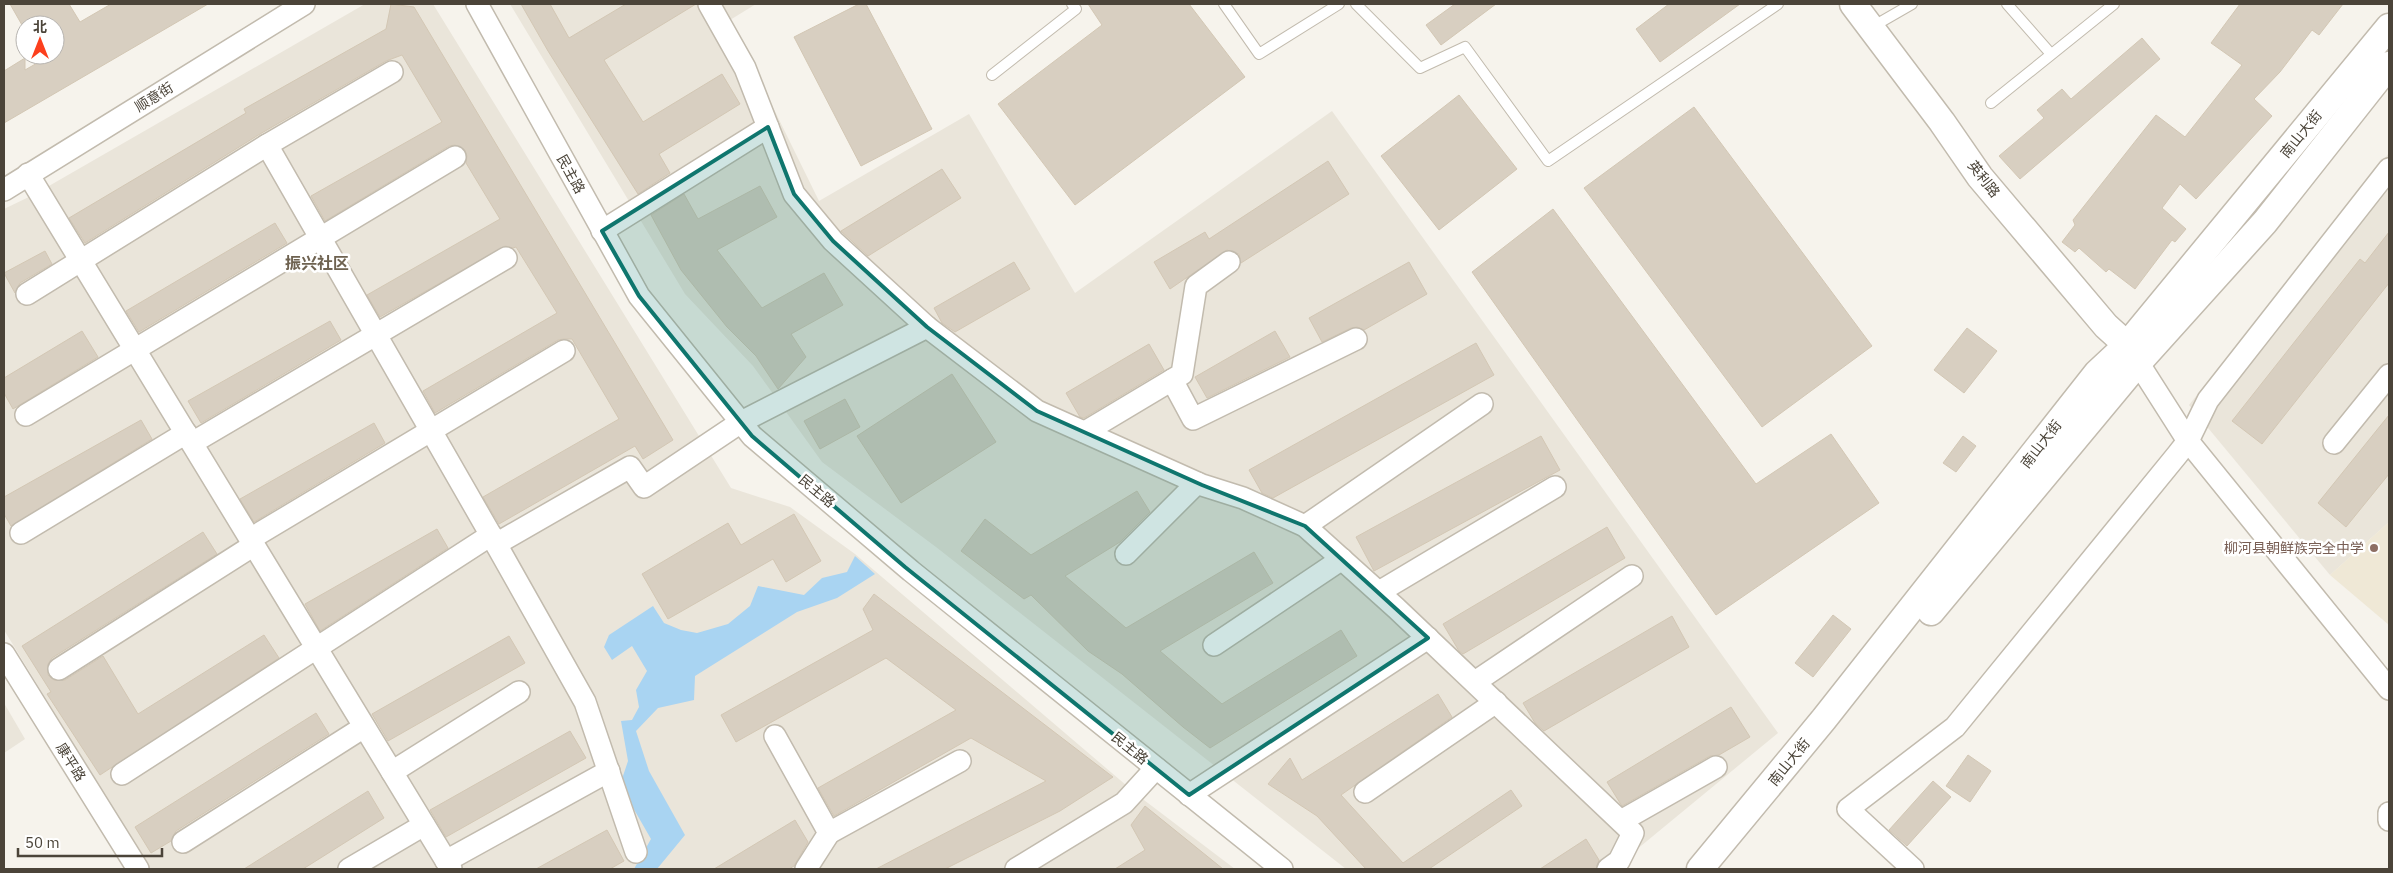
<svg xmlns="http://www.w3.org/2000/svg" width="2393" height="873" font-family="'IBM Plex Sans','Noto Sans SC',sans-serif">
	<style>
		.residential { fill: #eae5da }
		.education { fill: #efe8d6 }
		.water { fill: #a9d4f2 }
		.building { fill: #d8cfc1; stroke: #d3c7b4 }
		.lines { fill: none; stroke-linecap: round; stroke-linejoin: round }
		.service-casing { stroke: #c2bbae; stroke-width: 12 }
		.minor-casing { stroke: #c2bbae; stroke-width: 24 }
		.tertiary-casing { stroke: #c2bbae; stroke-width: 29 }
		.service { stroke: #fff; stroke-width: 10 }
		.minor { stroke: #fff; stroke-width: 21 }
		.tertiary { stroke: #fff; stroke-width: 26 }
		.marked { fill: #0f766e; fill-opacity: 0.2; stroke: #0f766e; stroke-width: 4; stroke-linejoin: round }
		.education-dot { fill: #8d6e63; stroke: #fff; stroke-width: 2 }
		.labels { text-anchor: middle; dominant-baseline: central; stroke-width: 5; stroke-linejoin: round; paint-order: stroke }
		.street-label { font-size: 14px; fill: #4b4439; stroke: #fff }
		.education-label { font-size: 14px; fill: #785e54; stroke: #fff; text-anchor: end }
		.quarter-label { font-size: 16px; font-weight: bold; fill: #6e6250; stroke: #fff }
	</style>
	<rect width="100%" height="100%" fill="#f6f3ec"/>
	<g class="residential">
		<path d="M 365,4 L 433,4 L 731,488 L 790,507 L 855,554 L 1140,797 L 1235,869 L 150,869 L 4,630 L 4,209 L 35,194 Z"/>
		<path d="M 510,4 L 756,4 L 730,20 L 819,201 L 969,114 L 1075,293 L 1332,111 L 1778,733 L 1613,869 L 1346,869 L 936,547 L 822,462 L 753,366 L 685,294 Z"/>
		<path d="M 2389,153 L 2389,522 L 2330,575 L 2189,405 Z"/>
		<path d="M 4,703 L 25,739 L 4,753 Z"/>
	</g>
	<path class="education" d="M 2389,522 L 2389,625 L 2330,575 Z"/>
	<path class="water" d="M 855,556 L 875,574 L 837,598 L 797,612 L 695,676 L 694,700 L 658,708 L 636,731 L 649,771 L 685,835 L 657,869 L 634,869 L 651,839 L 620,785 L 628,761 L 621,721 L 632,720 L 639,707 L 636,690 L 647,671 L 632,646 L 612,660 L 604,647 L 609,635 L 653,606 L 664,623 L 681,630 L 697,633 L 728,624 L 750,606 L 758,586 L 804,595 L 822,578 L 847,572 Z"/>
	<g class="building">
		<path d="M 10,4 L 69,4 L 80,22 L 111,4 L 208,4 L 4,123 L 4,71 L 25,58 L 25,70 L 51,55 L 55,55 L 55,25 L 22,25 Z"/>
		<path d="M 391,4 L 414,7 L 673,440 L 643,459 L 635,446 L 499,524 L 483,497 L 619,419 L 572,339 L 564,339 L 558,340 L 435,413 L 423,391 L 557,313 L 516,247 L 513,248 L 505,246 L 380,317 L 367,295 L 500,219 L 466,163 L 467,156 L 465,150 L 455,145 L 449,146 L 325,221 L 311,196 L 442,122 L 402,55 L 386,61 L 260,134 L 85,243 L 69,218 L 246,113 L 244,109 L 386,29 Z"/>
		<path d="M 521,4 L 550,4 L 569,38 L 626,4 L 696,4 L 604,60 L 643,122 L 722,74 L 740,104 L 659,154 L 670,173 L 638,194 L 548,51 Z"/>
		<path d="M 859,4 L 866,4 L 932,129 L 861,166 L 794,37 Z"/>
		<path d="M 1088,4 L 1189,4 L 1245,77 L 1075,205 L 998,104 L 1102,25 Z"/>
		<path d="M 1455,4 L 1496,4 L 1441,45 L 1426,25 Z"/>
		<path d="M 1669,4 L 1740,4 L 1660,62 L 1636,29 Z"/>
		<path d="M 2240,4 L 2343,4 L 2319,35 L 2312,30 L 2280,72 L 2254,99 L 2272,116 L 2196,199 L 2180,184 L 2162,208 L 2186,229 L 2175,242 L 2172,240 L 2135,289 L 2109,269 L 2106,272 L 2079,248 L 2075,252 L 2062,242 L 2075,225 L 2073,220 L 2156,115 L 2185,137 L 2242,65 L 2211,43 Z"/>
		<path d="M 2142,38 L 2160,59 L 2020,179 L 1999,156 L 2044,118 L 2037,110 L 2062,89 L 2071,99 Z"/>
		<path d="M 1459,95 L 1517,169 L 1439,230 L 1381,156 Z"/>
		<path d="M 1694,107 L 1872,346 L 1762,427 L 1584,188 Z"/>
		<path d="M 1328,161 L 1349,194 L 1241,263 L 1239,254 L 1227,250 L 1170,289 L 1154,262 L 1205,232 L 1209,239 Z"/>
		<path d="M 942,169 L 961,198 L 868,256 L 841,231 Z"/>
		<path d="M 760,186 L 777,217 L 717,250 L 762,308 L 824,273 L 843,305 L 791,334 L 806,357 L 778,389 L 756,356 L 727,327 L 681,270 L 651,215 L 684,194 L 698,219 Z"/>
		<path d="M 1553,209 L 1756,484 L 1831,434 L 1879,503 L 1716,615 L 1472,272 Z"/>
		<path d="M 275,223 L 287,243 L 139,332 L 126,311 Z"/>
		<path d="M 2389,232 L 2389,283 L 2262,444 L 2232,421 L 2360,259 L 2365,263 Z"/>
		<path d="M 45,251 L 52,264 L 20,283 L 15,293 L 4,273 Z"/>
		<path d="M 1014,262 L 1030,289 L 955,332 L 942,323 L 934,308 Z"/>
		<path d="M 1409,262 L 1427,294 L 1364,330 L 1357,327 L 1351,328 L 1322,342 L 1309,318 Z"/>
		<path d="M 330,321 L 341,340 L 201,423 L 188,401 Z"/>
		<path d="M 1967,328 L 1997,351 L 1964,393 L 1934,370 Z"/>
		<path d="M 82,331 L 98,357 L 13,409 L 4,393 L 4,378 Z"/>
		<path d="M 1275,331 L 1290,357 L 1207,398 L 1195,377 Z"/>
		<path d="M 1476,343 L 1494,375 L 1273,498 L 1262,493 L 1249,470 Z"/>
		<path d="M 1149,344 L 1164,370 L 1084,418 L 1080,417 L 1066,393 Z"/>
		<path d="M 952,374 L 996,442 L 901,503 L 857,436 Z"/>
		<path d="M 845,399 L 860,427 L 820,449 L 804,421 Z"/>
		<path d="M 2389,415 L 2389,474 L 2346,527 L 2318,503 Z"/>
		<path d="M 141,420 L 152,439 L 11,526 L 4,514 L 4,497 Z"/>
		<path d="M 374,423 L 385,443 L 254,522 L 240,499 Z"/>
		<path d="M 1541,436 L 1560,470 L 1374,571 L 1356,537 Z"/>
		<path d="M 1963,436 L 1976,446 L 1956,472 L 1943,463 Z"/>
		<path d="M 1137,491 L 1150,512 L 1120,542 L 1065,576 L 1126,628 L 1254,552 L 1273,583 L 1160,651 L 1222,704 L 1341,630 L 1357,656 L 1210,748 L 1183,727 L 1122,674 L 1088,651 L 1031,595 L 1024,599 L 961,551 L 985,519 L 1031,555 Z"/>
		<path d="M 794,514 L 821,561 L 786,582 L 773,559 L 668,619 L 642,574 L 728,523 L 741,545 Z"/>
		<path d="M 1607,527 L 1625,558 L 1463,654 L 1459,651 L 1443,624 Z"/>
		<path d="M 437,529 L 448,548 L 320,631 L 305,604 Z"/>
		<path d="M 203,532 L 217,554 L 52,658 L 48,664 L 48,675 L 54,680 L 65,680 L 103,656 L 138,714 L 264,635 L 279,658 L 100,775 L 47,694 L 51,692 L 22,646 Z"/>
		<path d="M 874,594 L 1113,777 L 1060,811 L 945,869 L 876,869 L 1046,781 L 971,738 L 834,816 L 818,788 L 956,710 L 886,658 L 736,742 L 721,715 L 873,630 L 863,609 Z"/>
		<path d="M 1833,615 L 1851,629 L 1813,677 L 1795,663 Z"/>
		<path d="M 1672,616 L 1689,647 L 1544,731 L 1535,723 L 1523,703 Z"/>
		<path d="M 509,636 L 525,663 L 388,741 L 372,714 Z"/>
		<path d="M 1438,694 L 1452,717 L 1341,795 L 1403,863 L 1511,790 L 1522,806 L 1429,869 L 1366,869 L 1317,816 L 1268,784 L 1290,758 L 1302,780 Z"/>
		<path d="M 1731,707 L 1750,737 L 1719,755 L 1710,756 L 1622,806 L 1620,803 L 1607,782 Z"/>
		<path d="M 316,713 L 329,734 L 176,831 L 171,841 L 151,853 L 135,827 Z"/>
		<path d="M 570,731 L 586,758 L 446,837 L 430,810 Z"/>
		<path d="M 1968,755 L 1991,771 L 1970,802 L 1946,786 Z"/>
		<path d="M 1933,781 L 1951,797 L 1907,846 L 1889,830 Z"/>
		<path d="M 368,791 L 384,818 L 303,869 L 244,869 Z"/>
		<path d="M 1145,806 L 1223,869 L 1115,869 L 1145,850 L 1131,825 Z"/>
		<path d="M 795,820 L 808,842 L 794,866 L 789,869 L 714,869 Z"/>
		<path d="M 607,830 L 624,861 L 610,869 L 536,869 Z"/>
		<path d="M 1586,839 L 1599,860 L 1596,869 L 1540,869 Z"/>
	</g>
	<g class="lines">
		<g class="service-casing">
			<g id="service">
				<path d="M 1224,4 L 1259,54 L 1339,4"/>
				<path d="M 1356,4 L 1420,68 L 1465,47 L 1548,161 L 1778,4"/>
				<path d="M 2007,4 L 2051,54"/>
				<path d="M 1872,27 L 1912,4"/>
				<path d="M 992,75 L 1076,9 L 1072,4"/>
				<path d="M 1991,103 L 2114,4"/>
			</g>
		</g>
		<g class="minor-casing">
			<g id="minor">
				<path d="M 477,4 L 639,296 L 752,436 L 911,571 L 1282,869"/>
				<path d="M 709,4 L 745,68 L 794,194 L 833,241 L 927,327 L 1037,411 L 1202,485 L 1243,498 L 1305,526 L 1396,608 L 1633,833 L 1619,861 L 1608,869"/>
				<path d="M 267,145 L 496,544 L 630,467 L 644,487 L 741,422 L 927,327"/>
				<path d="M 28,174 L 451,869"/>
				<path d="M 4,190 L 304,4"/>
				<path d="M 602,231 L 768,127"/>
				<path d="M 27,294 L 267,145 L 392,72"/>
				<path d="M 2130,350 L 2188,441 L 2389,689"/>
				<path d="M 1172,380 L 1193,419 L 1356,339"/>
				<path d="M 26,415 L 455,157"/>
				<path d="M 1085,432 L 1182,374 L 1196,286 L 1229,262"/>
				<path d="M 192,443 L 506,258"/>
				<path d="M 2334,443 L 2389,375"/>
				<path d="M 1305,526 L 1482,404"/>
				<path d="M 21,533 L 186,433"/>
				<path d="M 250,539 L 564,351"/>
				<path d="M 496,544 L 585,702 L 636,852"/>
				<path d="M 1126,554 L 1197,483"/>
				<path d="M 1379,592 L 1555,487"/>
				<path d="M 1214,645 L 1342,559"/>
				<path d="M 4,654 L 138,869"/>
				<path d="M 59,669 L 254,545"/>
				<path d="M 1475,682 L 1632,576"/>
				<path d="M 775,736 L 829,833 L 806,869"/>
				<path d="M 392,772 L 519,692"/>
				<path d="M 122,774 L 491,535"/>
				<path d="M 1365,792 L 1496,702"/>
				<path d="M 1189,795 L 1428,638"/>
				<path d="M 2389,813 L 2389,820"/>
				<path d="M 1621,821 L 1716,767"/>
				<path d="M 829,833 L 960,761"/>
				<path d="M 183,842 L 364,727"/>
				<path d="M 446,861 L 609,771"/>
				<path d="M 349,869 L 424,825"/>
				<path d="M 1016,869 L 1124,803 L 1156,768"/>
				<path d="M 1913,869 L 1848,809 L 1955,727 L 2177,455 L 2188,441 L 2208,400 L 2389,169"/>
			</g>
		</g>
		<g class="tertiary-casing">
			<g id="tertiary">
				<path d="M 1853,4 L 1942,122 L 1980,177 L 2106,326 L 2127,345"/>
				<path d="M 1931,612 L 2138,363 L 2265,222 L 2389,65"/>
				<path d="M 1700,869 L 1824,719 L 2097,373 L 2127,345 L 2389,27"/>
			</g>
		</g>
		<use href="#service" class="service"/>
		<use href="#minor" class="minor"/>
		<use href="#tertiary" class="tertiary"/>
	</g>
	<path class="marked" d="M 768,127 L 794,194 L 833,241 L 927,327 L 1037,411 L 1202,485 L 1305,526 L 1428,638 L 1189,795 L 905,567 L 752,436 L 639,296 L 602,231 Z"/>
	<circle class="education-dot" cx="2374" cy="548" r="5"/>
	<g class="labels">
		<g class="street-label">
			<text transform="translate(154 97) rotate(-32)">顺意街</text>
			<text transform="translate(2301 134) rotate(-51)">南山大街</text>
			<text transform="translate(571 174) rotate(61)">民主路</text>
			<text transform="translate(1984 179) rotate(52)">英利路</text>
			<text transform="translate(2041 444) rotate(-52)">南山大街</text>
			<text transform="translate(817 491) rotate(40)">民主路</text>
			<text transform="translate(1130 748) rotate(39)">民主路</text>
			<text transform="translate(71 762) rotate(58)">康平路</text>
			<text transform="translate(1789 762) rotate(-51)">南山大街</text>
		</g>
		<g class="education-label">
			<text x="2364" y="548">柳河县朝鲜族完全中学</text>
		</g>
		<g class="quarter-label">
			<text x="317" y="263">振兴社区</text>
		</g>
	</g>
	<rect width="2393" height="873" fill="none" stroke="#4b4439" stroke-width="10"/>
	<g transform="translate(40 40)"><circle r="24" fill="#ffffff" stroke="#b7b4b0"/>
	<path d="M0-4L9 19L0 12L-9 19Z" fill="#fc3f1d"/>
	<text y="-8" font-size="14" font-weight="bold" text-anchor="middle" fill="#4b4439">北</text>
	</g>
	<path d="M18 848v8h144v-8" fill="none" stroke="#4b4439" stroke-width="2.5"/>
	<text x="25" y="848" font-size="15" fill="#4b4439" stroke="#ffffff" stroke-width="4" paint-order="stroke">50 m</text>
</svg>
